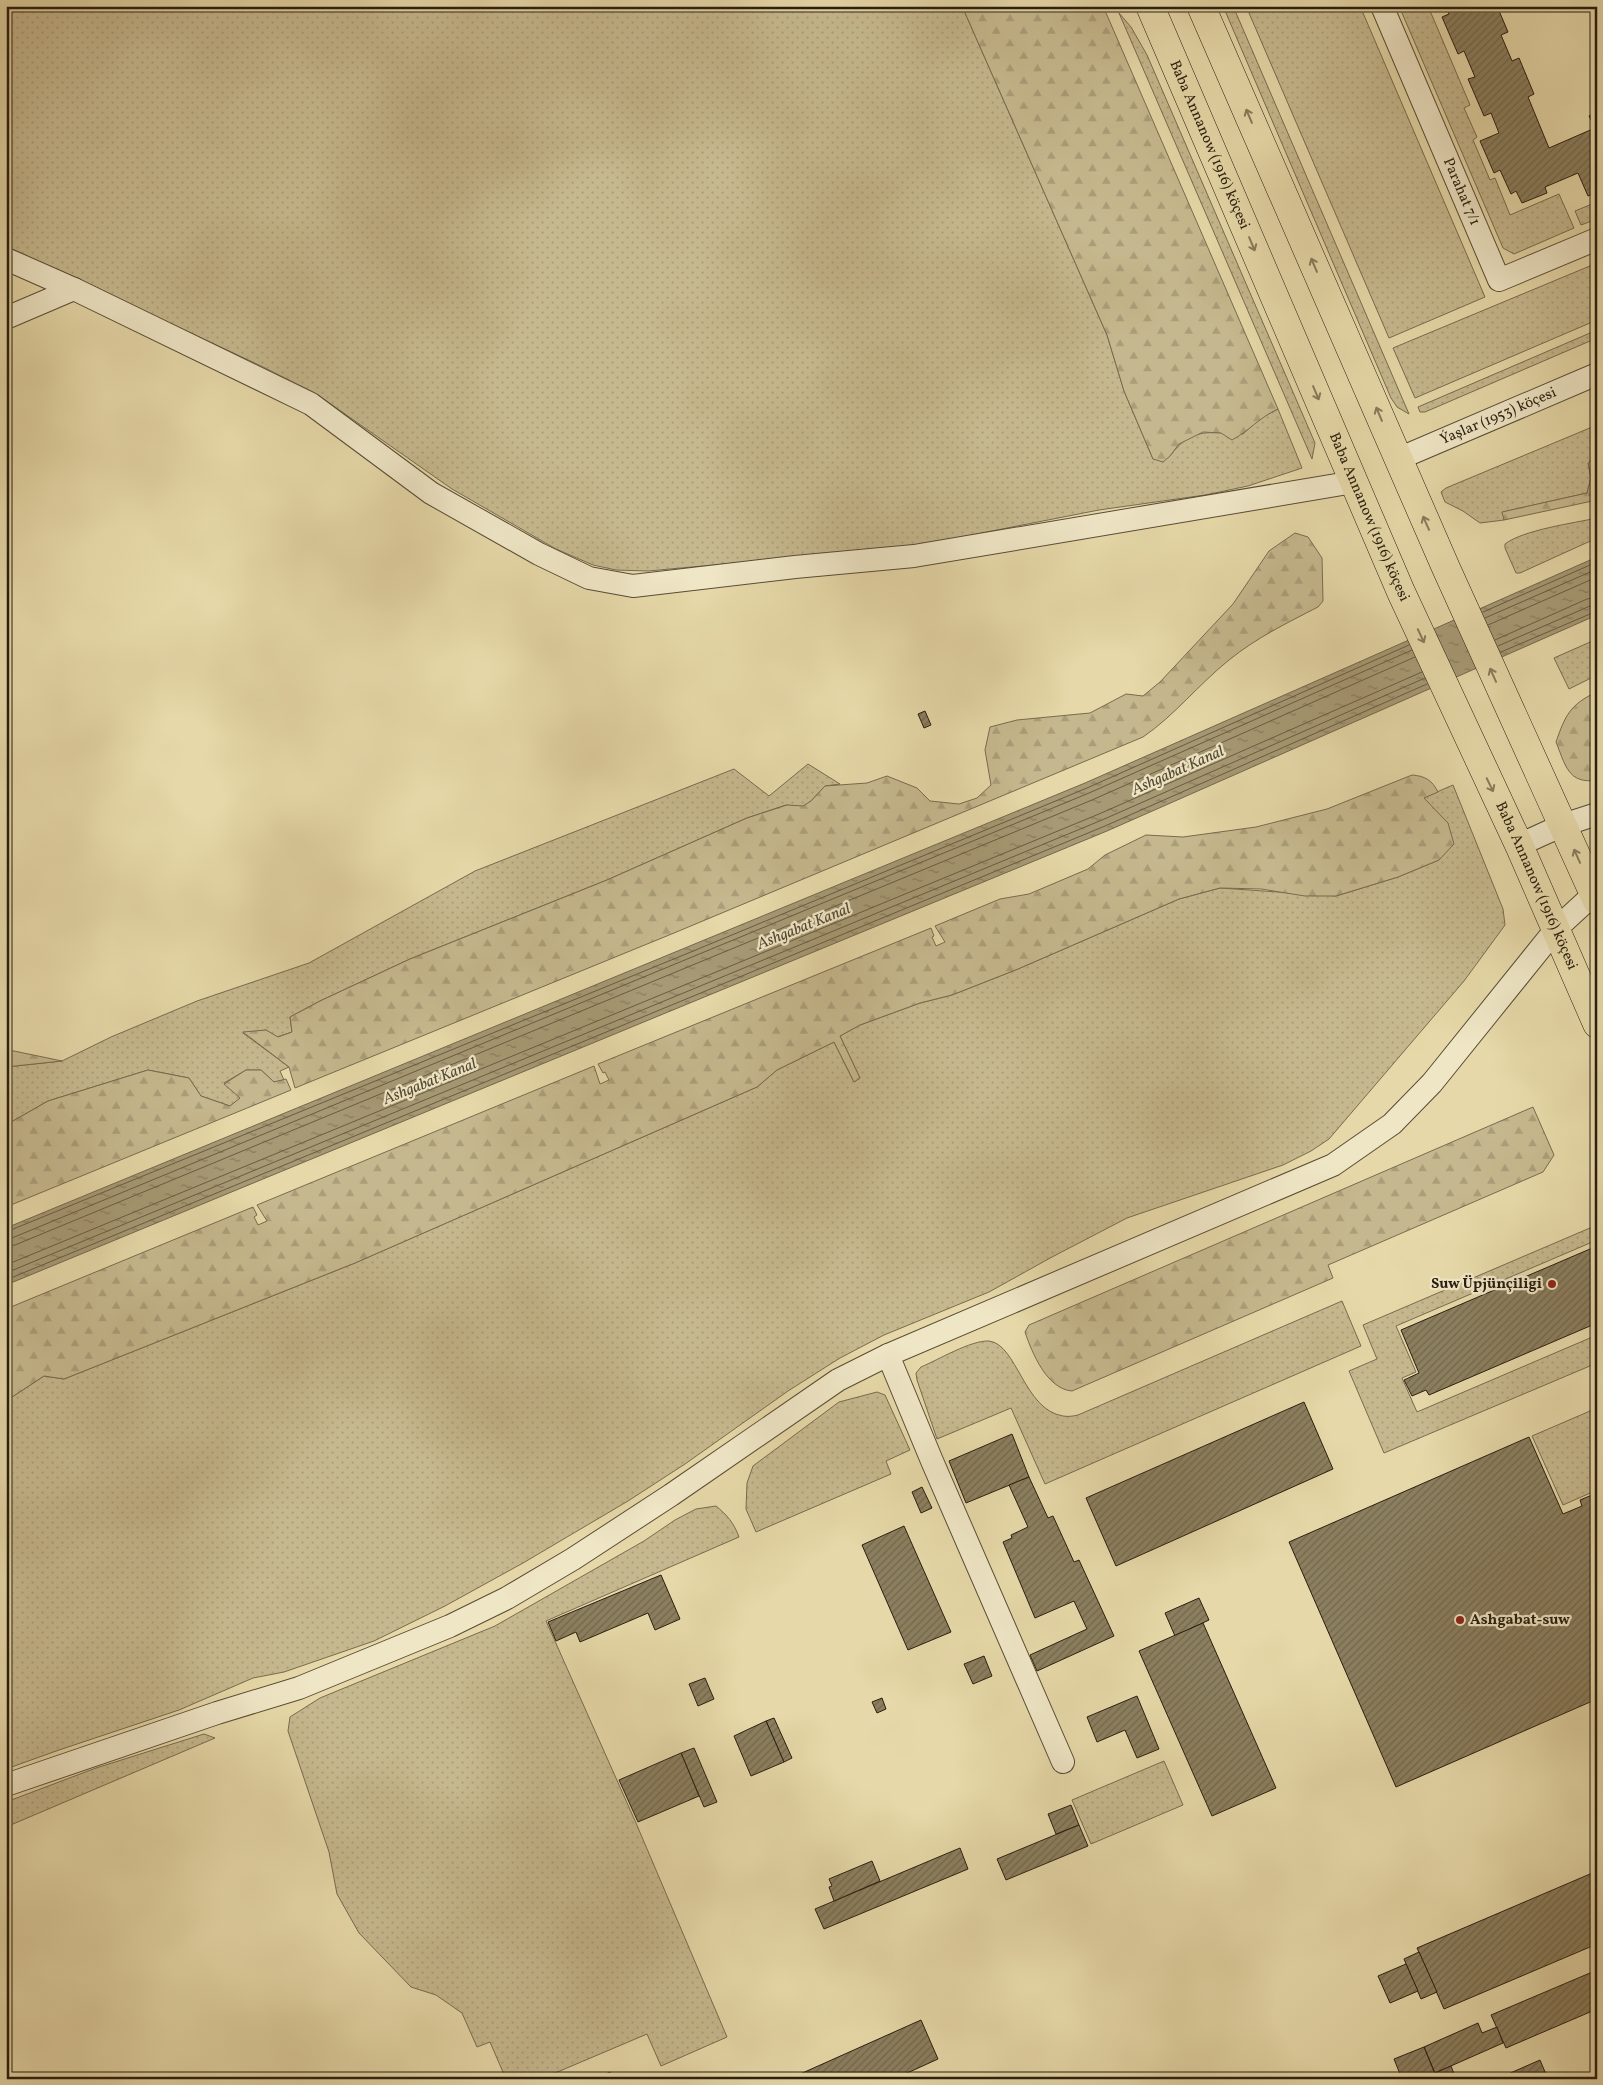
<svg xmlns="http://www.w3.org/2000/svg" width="1603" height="2085" font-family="Vollkorn,serif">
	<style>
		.grass { fill: url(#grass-dots); stroke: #786b4f }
		.forest { fill: url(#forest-firs); stroke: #786b4f }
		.water { fill: url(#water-ripples); stroke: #74684c }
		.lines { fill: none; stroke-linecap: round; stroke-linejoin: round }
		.shore { stroke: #685c42; stroke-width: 1 }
		.building { fill: url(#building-hatch); stroke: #291e10 }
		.minor-casing { stroke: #584c36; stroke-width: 24 }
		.primary-casing { stroke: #291e10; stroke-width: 29 }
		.minor { stroke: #efe6c6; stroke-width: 22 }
		.primary { stroke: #e6d8a8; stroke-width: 28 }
		.oneway { stroke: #887b5c }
		.poi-dot { fill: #8f2418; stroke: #efe6c6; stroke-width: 2 }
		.labels { text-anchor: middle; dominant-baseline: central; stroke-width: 4.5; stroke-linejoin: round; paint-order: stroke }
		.street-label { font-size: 15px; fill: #291e10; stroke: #efe6c6 }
		.poi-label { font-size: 15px; font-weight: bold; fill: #291e10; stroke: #efe6c6; text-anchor: end }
		.water-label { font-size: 16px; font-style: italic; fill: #554933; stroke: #efe6c6 }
	</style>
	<defs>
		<pattern id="grass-dots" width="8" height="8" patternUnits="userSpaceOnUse" patternTransform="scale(1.25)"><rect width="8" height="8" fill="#c6b88e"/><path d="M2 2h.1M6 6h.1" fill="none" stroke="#aa9e79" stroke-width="1.8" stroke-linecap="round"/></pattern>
		<pattern id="forest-firs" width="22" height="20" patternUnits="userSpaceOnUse" patternTransform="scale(1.25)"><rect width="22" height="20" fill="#c6b88e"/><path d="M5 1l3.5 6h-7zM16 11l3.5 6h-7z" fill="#aa9e79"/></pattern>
		<pattern id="water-ripples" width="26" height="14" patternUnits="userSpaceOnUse" patternTransform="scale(1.25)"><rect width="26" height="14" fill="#a69974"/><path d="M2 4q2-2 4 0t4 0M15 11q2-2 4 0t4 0" fill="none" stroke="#877c5e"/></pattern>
		<pattern id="building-hatch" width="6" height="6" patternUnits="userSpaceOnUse" patternTransform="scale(1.25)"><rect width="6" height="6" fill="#8b7f5f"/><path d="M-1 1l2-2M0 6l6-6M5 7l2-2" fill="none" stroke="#72674d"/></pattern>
	</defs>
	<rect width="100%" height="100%" fill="#e6d8a8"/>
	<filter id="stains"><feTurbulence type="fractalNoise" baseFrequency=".004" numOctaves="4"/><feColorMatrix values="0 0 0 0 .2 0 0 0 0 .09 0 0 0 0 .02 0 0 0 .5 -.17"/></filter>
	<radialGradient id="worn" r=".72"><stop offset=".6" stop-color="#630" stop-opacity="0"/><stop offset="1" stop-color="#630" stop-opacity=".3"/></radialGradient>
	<g class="grass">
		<path d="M 6,6 L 962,6 L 1107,335 L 1124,391 L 1153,459 L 1170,456 C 1191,426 1211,433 1243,434 L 1259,419 L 1278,409 L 1302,468 L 1248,486 L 1205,495 L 1099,510 L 910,547 L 648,571 L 616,570 L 593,565 L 556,549 L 452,489 L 315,393 L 261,366 L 6,246 Z"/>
		<path d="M 1223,6 L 1233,6 L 1409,414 L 1397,407 L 1391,398 Z"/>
		<path d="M 1246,6 L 1360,6 L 1485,297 L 1389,338 Z"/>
		<path d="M 1399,6 L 1428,6 L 1470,105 L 1464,108 L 1477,137 L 1473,140 L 1490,180 L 1495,178 L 1510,215 L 1559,194 L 1574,228 L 1514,254 L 1503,248 Z"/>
		<path d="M 1119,13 L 1131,27 L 1147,55 L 1315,443 L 1312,459 Z"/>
		<path d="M 1597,202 L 1597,219 L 1581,225 L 1575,211 Z"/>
		<path d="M 1597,263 L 1597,320 L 1415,398 L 1393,348 Z"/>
		<path d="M 1597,330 L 1597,338 L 1425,412 L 1420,412 L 1418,407 Z"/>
		<path d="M 1597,425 L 1597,456 L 1588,463 L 1591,478 L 1587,493 L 1503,512 L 1504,520 L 1480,523 L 1463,511 L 1445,502 L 1441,492 L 1446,488 Z"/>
		<path d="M 1597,518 L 1597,538 L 1520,573 L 1516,573 L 1505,548 L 1505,544 C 1523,530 1574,523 1597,518 Z"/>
		<path d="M 1597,639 L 1597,675 L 1569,689 L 1554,658 Z"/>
		<path d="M 808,764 L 840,784 L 825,786 L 811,801 L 803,807 L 786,805 L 747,818 L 607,880 L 410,959 L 320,1001 L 290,1017 L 292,1032 L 277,1037 L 266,1030 L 243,1033 L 289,1067 L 280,1071 L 284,1080 L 274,1082 L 261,1070 L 246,1070 L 224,1083 L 241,1098 L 230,1106 L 201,1096 L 189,1078 L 148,1070 L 48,1101 L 6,1125 L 6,1067 L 62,1061 L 111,1037 L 197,1001 L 309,963 L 475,871 L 734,769 L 769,796 Z"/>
		<path d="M 1453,785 L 1503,909 L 1505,925 L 1464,981 L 1329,1139 L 1311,1151 L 1283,1165 L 1127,1218 L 1052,1257 L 989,1292 L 884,1335 L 840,1358 L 788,1391 L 685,1464 L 628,1501 L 523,1563 L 445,1606 L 374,1641 L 284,1672 L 253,1678 L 179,1710 L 59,1750 L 6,1769 L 6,1401 L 44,1376 L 64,1379 L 355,1263 L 757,1087 L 777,1070 L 834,1042 L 854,1082 L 860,1078 L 840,1036 L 860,1025 L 920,1003 L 952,995 L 1018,969 L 1179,899 L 1220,888 L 1336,896 L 1398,877 L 1439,860 L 1448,823 L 1423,798 Z"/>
		<path d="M 1597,1225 L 1597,1240 L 1396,1326 L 1416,1372 L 1402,1378 L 1417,1412 L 1597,1335 L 1597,1363 L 1384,1453 L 1349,1371 L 1377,1359 L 1363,1325 Z"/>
		<path d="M 1342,1301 L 1361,1346 L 1045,1484 L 1011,1408 L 937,1439 L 917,1380 L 916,1373 L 921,1367 C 938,1360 971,1340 989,1341 C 1017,1344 1024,1410 1063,1416 C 1068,1417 1074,1416 1078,1415 Z"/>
		<path d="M 877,1392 L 885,1395 L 910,1450 L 886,1461 L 891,1474 L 756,1532 L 746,1509 L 747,1483 L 753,1466 L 839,1402 Z"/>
		<path d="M 1597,1408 L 1597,1490 L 1563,1505 L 1532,1436 Z"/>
		<path d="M 716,1506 C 727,1515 734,1523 739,1537 L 546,1621 L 636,1823 L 727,2037 L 661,2066 L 647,2034 L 541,2079 L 506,2079 L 490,2042 L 477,2047 L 462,2013 L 436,1995 L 411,1987 L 359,1933 L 337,1894 L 329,1852 L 288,1731 L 290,1717 L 320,1698 L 495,1626 L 644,1541 L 675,1520 L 696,1509 Z"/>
		<path d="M 204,1734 L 215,1738 L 6,1827 L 6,1802 L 96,1768 Z"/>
		<path d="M 1164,1761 L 1183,1805 L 1091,1844 L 1072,1800 Z"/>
	</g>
	<g class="forest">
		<path d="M 962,6 L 1103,6 L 1278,409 C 1260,417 1249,431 1232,440 L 1221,433 L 1203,432 L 1179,444 L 1170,456 L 1163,462 L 1153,459 L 1124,391 L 1107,335 Z"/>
		<path d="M 1597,456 L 1597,500 L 1504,520 L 1502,512 L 1587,493 L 1591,478 L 1588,463 Z"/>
		<path d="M 1295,533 L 1308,537 L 1322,558 L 1323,601 L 1318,607 C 1287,623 1256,638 1229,660 C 1199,684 1174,716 1143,737 L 674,933 L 295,1088 L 289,1067 L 243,1032 L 266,1030 L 278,1037 L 292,1032 L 290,1017 L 320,1001 L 410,959 L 607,880 L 747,818 L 787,805 L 803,806 L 811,801 L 825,786 L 867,783 L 887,776 L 917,788 L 930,801 L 959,804 L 977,798 L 991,785 L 985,750 L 990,727 L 1017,720 L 1090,713 L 1126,694 L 1143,696 L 1160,682 L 1233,604 L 1269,551 Z"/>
		<path d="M 1597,692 L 1597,780 C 1568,785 1565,764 1556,742 C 1565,716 1570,704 1597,692 Z"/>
		<path d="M 1412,775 C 1425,776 1432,780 1438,792 L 1424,798 L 1448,823 L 1454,844 L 1439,860 L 1398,877 L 1336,896 L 1305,896 L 1261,889 L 1220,888 L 1179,899 L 1018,969 L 952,995 L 920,1003 L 860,1025 L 840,1036 L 860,1078 L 854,1082 L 834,1042 L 777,1070 L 757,1087 L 355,1263 L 64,1379 L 44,1376 L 6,1401 L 6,1309 L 253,1207 L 257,1215 L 254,1217 L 258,1225 L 267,1221 L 257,1205 L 594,1066 L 600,1084 L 609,1080 L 605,1072 L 603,1073 L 598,1064 L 931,928 L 934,936 L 932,937 L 936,946 L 945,942 L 935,926 L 1000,899 L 1029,894 L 1088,869 L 1105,855 L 1146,835 L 1183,837 L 1256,827 L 1327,809 Z"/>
		<path d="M 6,1050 L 14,1051 L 62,1061 L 6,1067 Z"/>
		<path d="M 148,1070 L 189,1078 L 201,1096 L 230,1106 L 240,1098 L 224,1084 L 246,1070 L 261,1070 L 274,1082 L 286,1079 L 291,1090 L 6,1207 L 6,1125 L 48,1101 Z"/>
		<path d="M 1533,1107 L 1554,1155 L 1543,1172 L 1328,1265 L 1333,1278 L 1072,1391 C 1047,1389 1032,1353 1025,1332 L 1029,1325 Z"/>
	</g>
	<path class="water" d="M 1597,557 L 1597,615 L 1107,831 L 6,1285 L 6,1228 L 1085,783 Z"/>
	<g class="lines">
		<g class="shore">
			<path d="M 1483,612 L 1597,562"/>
			<path d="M 1485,618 L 1597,569"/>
			<path d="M 1488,625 L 1597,577"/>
			<path d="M 1495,640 L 1587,599 L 1597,597"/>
			<path d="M 1498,646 L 1590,606 L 1597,605"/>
			<path d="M 1501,652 L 1597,611"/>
			<path d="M 6,1232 L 686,954 L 1087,788 L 1409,645"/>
			<path d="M 6,1239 L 12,1238 L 1089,793 L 1412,650"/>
			<path d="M 6,1246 L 15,1245 L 1092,800 L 1415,657"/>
			<path d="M 6,1265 L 1099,814 L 1422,672"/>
			<path d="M 6,1273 L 1102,820 L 1425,678"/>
			<path d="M 6,1280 L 1105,826 L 1427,684"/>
		</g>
	</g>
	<g class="building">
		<path d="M 1445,6 L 1497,6 L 1508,32 L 1501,35 L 1512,61 L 1519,58 L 1534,94 L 1528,97 L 1549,148 L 1595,128 L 1589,116 L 1597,112 L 1597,192 L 1588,196 L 1578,173 L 1545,187 L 1547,193 L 1522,203 L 1516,191 L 1511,194 L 1500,170 L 1494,173 L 1480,141 L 1499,133 L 1491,113 L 1484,116 L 1468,79 L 1475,77 L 1464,51 L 1458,54 L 1442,17 L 1449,14 Z"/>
		<path d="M 925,711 L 931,725 L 924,728 L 918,714 Z"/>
		<path d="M 1597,1246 L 1597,1323 L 1429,1395 L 1426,1390 L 1412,1396 L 1404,1380 L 1419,1373 L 1401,1330 Z"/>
		<path d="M 1304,1402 L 1333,1469 L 1116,1566 L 1086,1498 Z"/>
		<path d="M 1012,1434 L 1029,1477 L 966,1503 L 949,1461 Z"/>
		<path d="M 1529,1437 L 1563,1514 L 1582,1506 L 1580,1500 L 1597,1493 L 1597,1699 L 1396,1787 L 1289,1542 Z"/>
		<path d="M 1029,1477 L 1048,1518 L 1053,1516 L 1074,1562 L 1079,1560 L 1114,1636 L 1037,1671 L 1030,1655 L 1087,1629 L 1074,1601 L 1035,1618 L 1003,1542 L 1012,1538 L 1011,1535 L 1028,1527 L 1009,1485 Z"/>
		<path d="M 922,1487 L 932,1508 L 921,1513 L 912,1492 Z"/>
		<path d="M 904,1526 L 951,1632 L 908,1650 L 862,1545 Z"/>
		<path d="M 661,1575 L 680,1619 L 655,1630 L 648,1613 L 580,1642 L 576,1632 L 556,1641 L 548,1622 Z"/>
		<path d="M 1199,1598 L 1209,1620 L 1175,1636 L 1165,1613 Z"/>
		<path d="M 1203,1623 L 1276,1788 L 1212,1816 L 1139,1651 Z"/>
		<path d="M 984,1656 L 992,1676 L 973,1684 L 964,1664 Z"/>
		<path d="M 705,1678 L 714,1699 L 698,1706 L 689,1684 Z"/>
		<path d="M 1137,1696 L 1159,1749 L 1137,1758 L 1125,1730 L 1097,1742 L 1087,1717 Z"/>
		<path d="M 882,1698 L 886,1709 L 877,1713 L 872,1702 Z"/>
		<path d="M 774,1718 L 792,1758 L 784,1762 L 766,1721 Z"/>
		<path d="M 766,1721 L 784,1762 L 751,1776 L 734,1736 Z"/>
		<path d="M 694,1748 L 717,1802 L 704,1807 L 681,1753 Z"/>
		<path d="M 681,1753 L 699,1796 L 638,1822 L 619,1780 Z"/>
		<path d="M 1071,1805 L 1079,1825 L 1056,1834 L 1048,1814 Z"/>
		<path d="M 1079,1825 L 1088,1846 L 1006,1880 L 997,1859 Z"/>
		<path d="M 960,1848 L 968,1869 L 824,1929 L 815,1909 Z"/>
		<path d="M 872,1861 L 880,1881 L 834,1901 L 829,1887 L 832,1886 L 829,1879 Z"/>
		<path d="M 1597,1871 L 1597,1944 L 1444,2009 L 1417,1948 Z"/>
		<path d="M 1419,1952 L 1437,1992 L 1421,1999 L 1404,1959 Z"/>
		<path d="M 1406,1964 L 1418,1991 L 1390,2003 L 1378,1976 Z"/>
		<path d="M 1597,1970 L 1597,2009 L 1506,2048 L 1491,2015 Z"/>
		<path d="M 921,2020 L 938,2059 L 894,2079 L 789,2079 Z"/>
		<path d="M 1478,2023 L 1482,2033 L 1497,2027 L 1503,2043 L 1435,2073 L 1424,2047 Z"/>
		<path d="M 1424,2047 L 1437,2079 L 1402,2079 L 1394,2059 Z"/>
		<path d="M 1540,2060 L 1548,2079 L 1499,2079 L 1499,2078 Z"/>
		<path d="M 1451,2066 L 1456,2079 L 1437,2079 L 1435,2073 Z"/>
		<path d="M 610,2072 L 613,2079 L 594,2079 Z"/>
	</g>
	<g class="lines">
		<g class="minor-casing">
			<g id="minor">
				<path id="s1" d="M 1382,6 L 1499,280 L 1597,239"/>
				<path d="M 6,259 L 74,289 L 311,404 L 431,493 L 539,554 L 589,578 L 633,586 L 795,567 L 914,556 L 1354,482"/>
				<path d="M 6,318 L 74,289"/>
				<path id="s2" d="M 1398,459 L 1597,374"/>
				<path d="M 1519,845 L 1563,825 L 1597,814"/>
				<path d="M 888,1355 L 932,1461 L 1063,1762"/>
				<path d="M 6,1785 L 217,1713 L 299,1688 L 450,1626 L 507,1598 L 573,1559 L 671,1495 L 838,1380 L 888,1355 L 1333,1165 L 1392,1124 L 1432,1083 L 1556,929 L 1594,894"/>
			</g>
		</g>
		<g class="primary-casing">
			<g id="primary">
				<path id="s3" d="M 1150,6 L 1401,592 L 1519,845 L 1597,1024"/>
				<path d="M 1201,6 L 1446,568 L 1597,901"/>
			</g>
		</g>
		<use href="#minor" class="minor"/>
		<use href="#primary" class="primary"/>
	</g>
	<defs><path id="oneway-shaft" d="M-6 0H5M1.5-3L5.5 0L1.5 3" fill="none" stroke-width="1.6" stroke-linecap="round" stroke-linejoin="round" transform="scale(1.25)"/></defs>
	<g class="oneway">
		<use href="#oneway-shaft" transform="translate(1249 116) rotate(-113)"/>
		<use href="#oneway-shaft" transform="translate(1252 244) rotate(67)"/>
		<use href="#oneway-shaft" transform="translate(1314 265) rotate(-113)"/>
		<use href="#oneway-shaft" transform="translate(1316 393) rotate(67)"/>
		<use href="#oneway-shaft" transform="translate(1379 414) rotate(-113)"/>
		<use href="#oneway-shaft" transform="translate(1426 523) rotate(-114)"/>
		<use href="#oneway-shaft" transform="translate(1421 636) rotate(65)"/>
		<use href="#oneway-shaft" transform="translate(1493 675) rotate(-114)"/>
		<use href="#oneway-shaft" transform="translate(1490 785) rotate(64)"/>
		<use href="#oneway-shaft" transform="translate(1577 856) rotate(-114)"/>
	</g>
	<g class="poi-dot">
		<circle cx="1552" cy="1284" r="5"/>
		<circle cx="1460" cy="1620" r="5"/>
	</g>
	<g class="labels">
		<g class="street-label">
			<text stroke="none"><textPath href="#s3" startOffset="151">Baba Annanow (1916) köçesi</textPath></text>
			<text stroke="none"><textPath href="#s1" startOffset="202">Parahat 7/1</textPath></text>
			<text stroke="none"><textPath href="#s2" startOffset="109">Ýaşlar (1953) köçesi</textPath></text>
			<text stroke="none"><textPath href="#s3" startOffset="556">Baba Annanow (1916) köçesi</textPath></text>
			<text stroke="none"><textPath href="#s3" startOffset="961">Baba Annanow (1916) köçesi</textPath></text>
		</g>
		<g class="poi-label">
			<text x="1542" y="1284">Suw Üpjünçiligi</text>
			<text x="1470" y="1620" text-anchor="start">Ashgabat-suw</text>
		</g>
		<g class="water-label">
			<text transform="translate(1178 771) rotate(-24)">Ashgabat Kanal</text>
			<text transform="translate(804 927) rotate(-22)">Ashgabat Kanal</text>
			<text transform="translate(430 1082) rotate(-22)">Ashgabat Kanal</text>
		</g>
	</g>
	<rect width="1603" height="2085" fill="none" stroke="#e6d8a8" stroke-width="25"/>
	<rect x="8" y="8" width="1588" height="2070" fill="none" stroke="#291e10" stroke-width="2.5"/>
	<rect x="12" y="12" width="1578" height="2060" fill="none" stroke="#291e10"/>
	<rect width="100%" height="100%" filter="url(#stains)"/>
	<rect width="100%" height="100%" fill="url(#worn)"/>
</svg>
